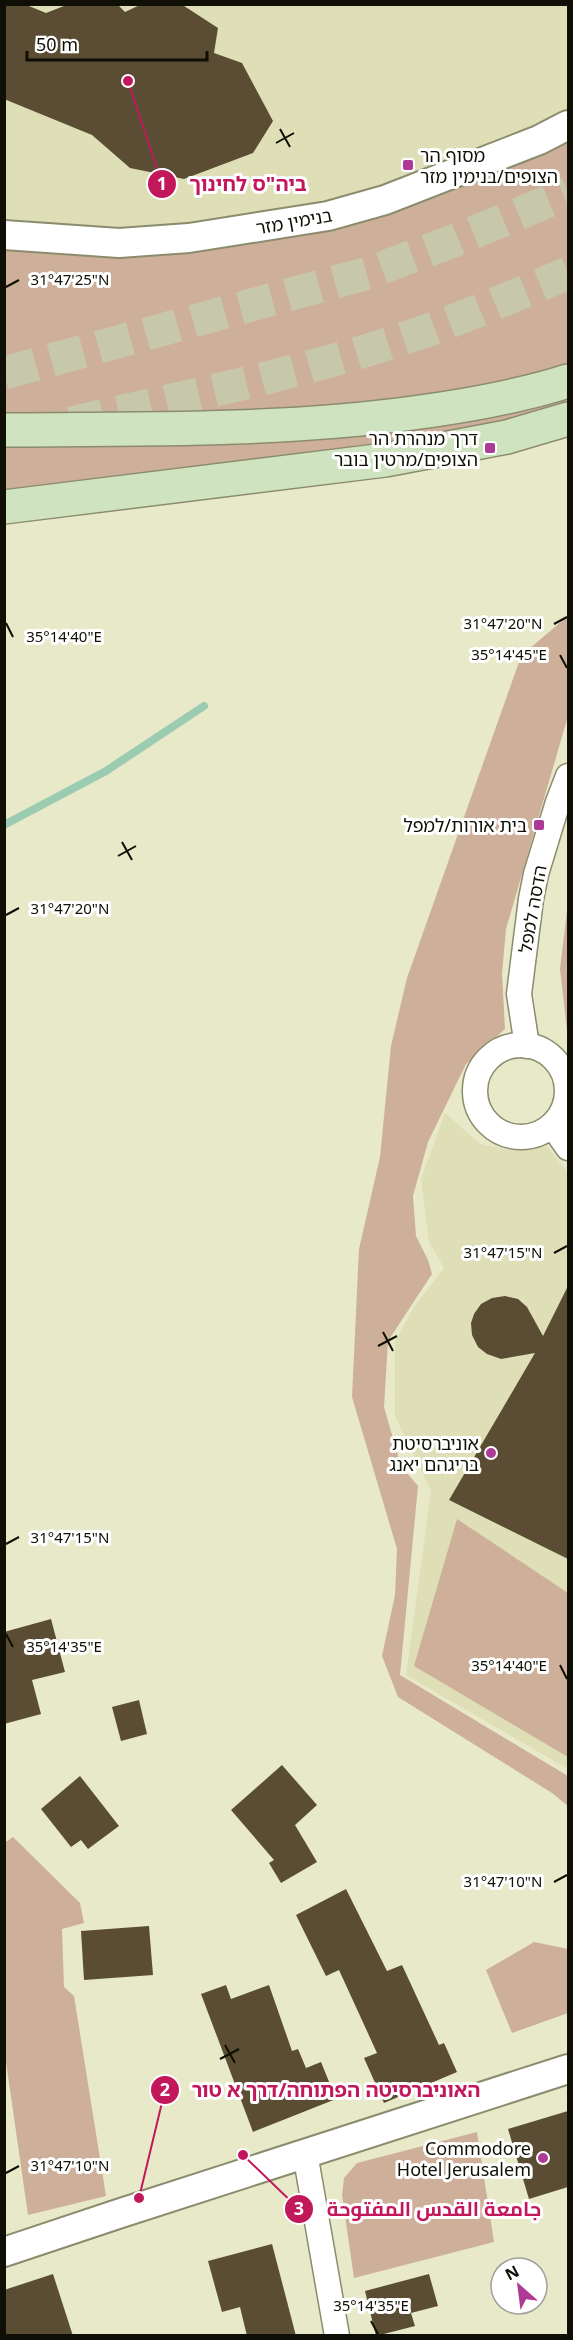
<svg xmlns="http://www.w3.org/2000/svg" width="573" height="2340" font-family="'Noto Sans',Cairo,'Noto Sans Hebrew',sans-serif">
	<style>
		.built { fill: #dedfb6 }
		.green { fill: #ceaf9a }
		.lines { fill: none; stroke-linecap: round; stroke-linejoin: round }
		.stream { stroke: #9bccb1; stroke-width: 8 }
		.building { fill: #5b4d33 }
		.secondary-tunnel { stroke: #c7c8ab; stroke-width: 33; stroke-dasharray: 33 16; stroke-linecap: butt }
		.minor-casing { stroke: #8b8c6d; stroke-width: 27 }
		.tertiary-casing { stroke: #8b8c6d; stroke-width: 32 }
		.secondary-casing { stroke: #8b8c6d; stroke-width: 36 }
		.minor { stroke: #fff; stroke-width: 24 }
		.tertiary { stroke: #fff; stroke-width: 28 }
		.secondary { stroke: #d0e3c1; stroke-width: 33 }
		.ticks { fill: none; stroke: #0f0f05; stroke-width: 2 }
		.poi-dot { fill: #ad3b95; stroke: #fff; stroke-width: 2 }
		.labels { text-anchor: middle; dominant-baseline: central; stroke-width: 6; stroke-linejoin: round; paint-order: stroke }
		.poi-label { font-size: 18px; fill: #0f0f05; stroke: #fff; text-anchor: end }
		.street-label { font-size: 18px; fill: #0f0f05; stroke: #fff }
		.ticks-label { font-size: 15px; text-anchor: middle; fill: #0f0f05; stroke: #fff; stroke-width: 6; stroke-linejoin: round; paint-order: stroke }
		.leader { fill: none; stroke: #c2185b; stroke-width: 2 }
		.callout-dot { fill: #c2185b; stroke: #fff; stroke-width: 2 }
		.mark-label { font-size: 18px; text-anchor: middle; font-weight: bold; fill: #fff }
		.callout-label { font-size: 20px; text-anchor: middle; font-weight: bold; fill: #c2185b; stroke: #fff; stroke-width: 6; stroke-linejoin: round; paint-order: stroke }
	</style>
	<rect width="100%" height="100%" fill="#e8e9c8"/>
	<g class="built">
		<path d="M 5,5 L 568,5 L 568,108 L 515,139 L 379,195 L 97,239 L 5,229 Z"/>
		<path d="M 445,1113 L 480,1144 L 513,1151 L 547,1146 L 568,1173 L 568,1769 L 406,1675 L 431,1491 L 395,1416 L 395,1342 L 414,1307 L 444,1268 L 429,1242 L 421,1179 Z"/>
	</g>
	<g class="green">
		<path d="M 568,139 L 568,364 L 484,387 L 373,405 L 263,416 L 5,417 L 4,247 L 149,253 Z"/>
		<path d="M 568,391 L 568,407 L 465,436 L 5,494 L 4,442 Z"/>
		<path d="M 568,616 L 568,716 L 506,929 L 502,973 L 505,1029 L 466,1064 L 428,1142 L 413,1196 L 416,1236 L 428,1260 L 432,1274 L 388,1341 L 384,1407 L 401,1466 L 418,1486 L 400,1675 L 568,1776 L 568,1806 L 552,1793 L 398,1697 L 382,1656 L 395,1595 L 397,1549 L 352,1397 L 359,1249 L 380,1157 L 391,1046 L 407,978 L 519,662 L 529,649 Z"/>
		<path d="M 568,902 L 568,1039 L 560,969 Z"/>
		<path d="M 457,1519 L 568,1593 L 568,1757 L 414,1666 Z"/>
		<path d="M 13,1837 L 80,1903 L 84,1923 L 62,1929 L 64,1987 L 74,1996 L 106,2196 L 28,2215 L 4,2048 L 4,1843 Z"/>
		<path d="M 534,1942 L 568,1949 L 568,2013 L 512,2033 L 486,1970 Z"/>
		<path d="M 477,2132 L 494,2242 L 354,2278 L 342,2195 L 344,2178 L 357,2163 Z"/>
	</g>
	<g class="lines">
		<path class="stream" d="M 4,825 L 106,771 L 204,706"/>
	</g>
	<g class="building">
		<path d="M 4,4 L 24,4 L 46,13 L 69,4 L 117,4 L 125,12 L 142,4 L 181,4 L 218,28 L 214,53 L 242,63 L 273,121 L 253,153 L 184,179 L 130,168 L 92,135 L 4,99 Z"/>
		<path d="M 568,1286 L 568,1559 L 449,1500 L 535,1353 L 501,1359 L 487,1354 L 478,1347 L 472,1335 L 471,1323 L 474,1314 L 481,1304 L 492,1298 L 505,1296 L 518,1299 L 527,1307 L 543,1336 Z"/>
		<path d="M 51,1619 L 65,1672 L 32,1680 L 41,1714 L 4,1724 L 4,1632 Z"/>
		<path d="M 139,1700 L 147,1734 L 121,1741 L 112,1707 Z"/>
		<path d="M 282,1765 L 317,1805 L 295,1825 L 317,1862 L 281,1883 L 269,1863 L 274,1860 L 231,1810 Z"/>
		<path d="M 80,1776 L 119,1826 L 88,1849 L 81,1840 L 71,1847 L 41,1809 Z"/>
		<path d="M 346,1889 L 387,1971 L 402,1965 L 439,2045 L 444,2043 L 457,2072 L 384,2103 L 364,2058 L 377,2053 L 339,1970 L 326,1976 L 296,1915 Z"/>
		<path d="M 149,1926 L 153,1975 L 84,1980 L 81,1931 Z"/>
		<path d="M 226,1985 L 231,1999 L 269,1985 L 292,2051 L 298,2049 L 306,2068 L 321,2062 L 336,2099 L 253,2132 L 201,1994 Z"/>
		<path d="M 568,2111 L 568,2187 L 529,2199 L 508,2129 Z"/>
		<path d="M 272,2244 L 296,2336 L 247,2336 L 240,2307 L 222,2312 L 208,2261 Z"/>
		<path d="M 53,2274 L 73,2336 L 4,2336 L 4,2290 Z"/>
		<path d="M 429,2274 L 438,2306 L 411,2313 L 415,2326 L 376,2336 L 365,2291 Z"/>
	</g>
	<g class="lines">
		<g class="secondary-tunnel">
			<path d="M 4,373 L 368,273 L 456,240 L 568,193"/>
			<path d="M 71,423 C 174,399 279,378 381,346 C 445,326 507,299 568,273"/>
		</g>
		<g class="minor-casing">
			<g id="minor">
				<circle cx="521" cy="1091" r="46"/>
				<path d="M 527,1046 L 519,994 L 531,899 L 536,874 L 558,802 L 568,776"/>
				<path d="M 552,1125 L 568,1148"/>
				<path d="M 305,2153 L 337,2336"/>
			</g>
		</g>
		<g class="tertiary-casing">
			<g id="tertiary">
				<path d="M 4,235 L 119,243 L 189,238 L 328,216 L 385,200 L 539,140 L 568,125"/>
				<path d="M 4,2252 L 121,2213 L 568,2069"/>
			</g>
		</g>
		<g class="secondary-casing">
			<g id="secondary">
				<path d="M 4,430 C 141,429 278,431 413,413 C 465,406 518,397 568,381"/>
				<path d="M 4,507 L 385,460 L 507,437 L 568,419"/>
			</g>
		</g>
		<use href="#minor" class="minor"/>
		<use href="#tertiary" class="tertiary"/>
		<use href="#secondary" class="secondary"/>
	</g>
	<path class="ticks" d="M 280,129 L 290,147M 276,143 L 294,133M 6,287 L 19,280M 6,623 L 13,637M 554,624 L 567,617M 560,655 L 567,668M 122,842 L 132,860M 118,856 L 136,846M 6,915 L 19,908M 554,1253 L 567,1246M 383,1332 L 393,1351M 378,1346 L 397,1336M 6,1544 L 19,1537M 6,1634 L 13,1647M 560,1665 L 567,1679M 554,1882 L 567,1875M 225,2045 L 235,2063M 220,2059 L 239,2049M 6,2173 L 19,2166M 371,2321 L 378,2334"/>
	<g class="poi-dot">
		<rect x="402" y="159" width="12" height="12" rx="3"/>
		<rect x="484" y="442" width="12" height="12" rx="3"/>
		<rect x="533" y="819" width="12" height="12" rx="3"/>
		<circle cx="491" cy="1453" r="6"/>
		<circle cx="543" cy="2158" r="6"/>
	</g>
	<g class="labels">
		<g class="poi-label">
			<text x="420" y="155" text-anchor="start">מסוף הר<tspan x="420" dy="21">הצופים/בנימין מזר</tspan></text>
			<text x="478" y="438">דרך מנהרת הר<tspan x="478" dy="21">הצופים/מרטין בובר</tspan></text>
			<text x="527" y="825">בית אורות/למפל</text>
			<text x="479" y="1443">אוניברסיטת<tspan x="479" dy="21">בריגהם יאנג</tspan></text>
			<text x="531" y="2148">Commodore<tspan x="531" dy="21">Hotel Jerusalem</tspan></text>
		</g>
		<g class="street-label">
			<text transform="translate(294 221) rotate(-10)">בנימין מזר</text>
			<text transform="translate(532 909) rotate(-80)">הדסה למפל</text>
		</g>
	</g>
	<g class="ticks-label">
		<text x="70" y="285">31°47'25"N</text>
		<text x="503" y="629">31°47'20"N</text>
		<text x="64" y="642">35°14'40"E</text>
		<text x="509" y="660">35°14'45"E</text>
		<text x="70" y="914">31°47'20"N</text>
		<text x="503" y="1258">31°47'15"N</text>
		<text x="70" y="1543">31°47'15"N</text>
		<text x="64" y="1652">35°14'35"E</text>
		<text x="509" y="1671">35°14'40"E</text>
		<text x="503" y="1887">31°47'10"N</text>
		<text x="70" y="2171">31°47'10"N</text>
		<text x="371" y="2311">35°14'35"E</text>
	</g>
	<path class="leader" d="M128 81L162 184M139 2198L165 2090M243 2155L299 2209"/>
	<g class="callout-dot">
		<circle cx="128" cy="81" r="6"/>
		<circle cx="139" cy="2198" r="6"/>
		<circle cx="243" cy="2155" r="6"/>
		<circle cx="162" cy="184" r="15"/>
		<circle cx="165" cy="2090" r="15"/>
		<circle cx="299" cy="2209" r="15"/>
	</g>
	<g class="mark-label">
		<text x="162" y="190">1</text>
		<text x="165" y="2096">2</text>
		<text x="299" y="2215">3</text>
	</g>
	<g class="callout-label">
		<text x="248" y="191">ביה"ס לחינוך</text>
		<text x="336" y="2097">האוניברסיטה הפתוחה/דרך א טור</text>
		<text x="434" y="2216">جامعة القدس المفتوحة</text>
	</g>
	<rect width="573" height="2340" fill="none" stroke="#0f0f05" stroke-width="12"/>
	<g transform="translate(519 2286) rotate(332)"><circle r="28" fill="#ffffff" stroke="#9f9f9b" stroke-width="1.5"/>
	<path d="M0-4.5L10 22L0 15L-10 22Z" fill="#ad3b95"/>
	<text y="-9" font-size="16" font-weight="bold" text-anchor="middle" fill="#0f0f05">N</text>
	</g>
	<path d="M27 51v9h180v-9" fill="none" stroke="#0f0f05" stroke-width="3"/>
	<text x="36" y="51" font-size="18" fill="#0f0f05" stroke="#ffffff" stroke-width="4.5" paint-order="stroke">50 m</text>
</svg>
